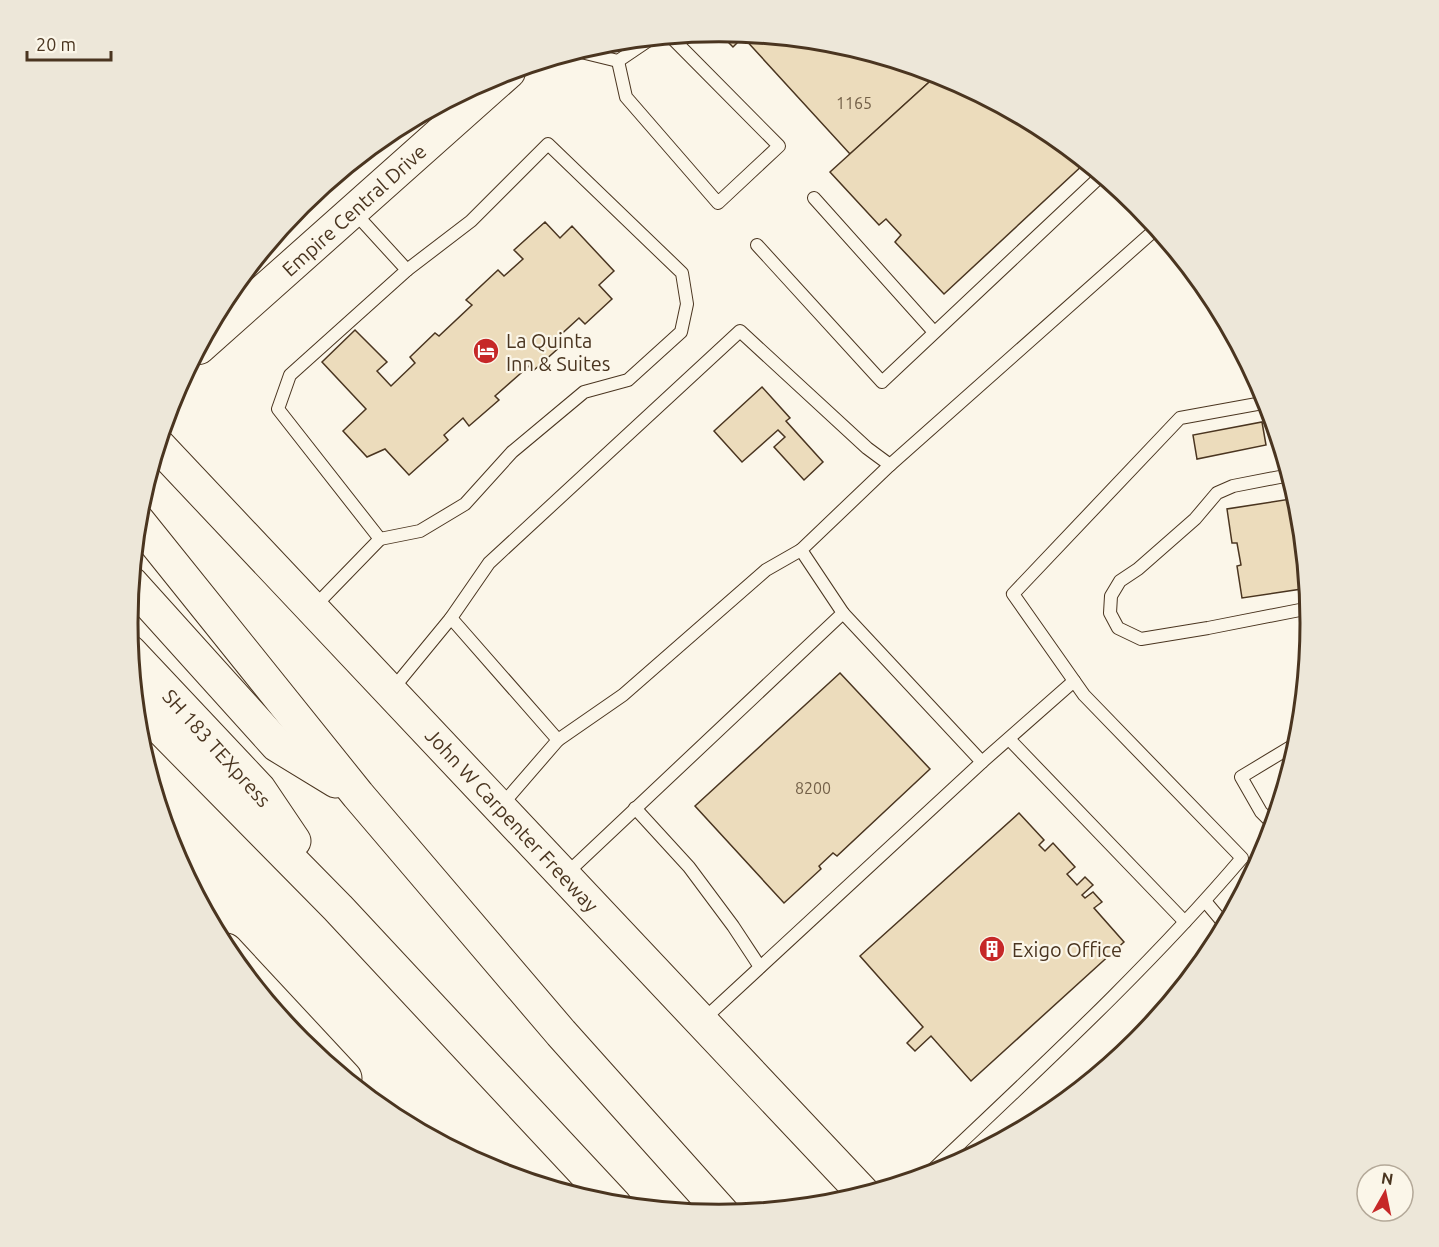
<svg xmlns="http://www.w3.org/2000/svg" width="1439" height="1247" font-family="Ubuntu,sans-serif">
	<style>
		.building { fill: #ecdcbc; stroke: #4a3520; stroke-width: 1.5 }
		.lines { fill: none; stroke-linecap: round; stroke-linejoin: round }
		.service-casing { stroke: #4a3520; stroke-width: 14 }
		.tertiary-casing { stroke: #4a3520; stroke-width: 34 }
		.secondary-casing { stroke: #4a3520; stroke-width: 35 }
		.motorway-casing { stroke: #4a3520; stroke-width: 35 }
		.service { stroke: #fbf6e9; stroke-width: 12 }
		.tertiary { stroke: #fbf6e9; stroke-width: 32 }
		.secondary { stroke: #fbf6e9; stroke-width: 33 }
		.motorway { stroke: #fbf6e9; stroke-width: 33 }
		.labels { text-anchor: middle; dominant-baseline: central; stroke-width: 4.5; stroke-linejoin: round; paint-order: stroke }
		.number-label { font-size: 16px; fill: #725f47 }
		.street-label { font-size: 20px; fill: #4a3520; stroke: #fbf6e9 }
		.poi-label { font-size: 20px; fill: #4a3520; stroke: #fbf6e9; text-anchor: start }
		.rim { fill: none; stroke: #4a3520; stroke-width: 3 }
	</style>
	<rect width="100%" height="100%" fill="#fbf6e9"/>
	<g class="building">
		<path d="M 718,32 L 835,43 L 938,74 L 850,154 L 743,37 L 733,47 Z"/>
		<path d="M 938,74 L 946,77 L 1049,131 L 1086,162 L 944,294 L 895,242 L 901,235 L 886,219 L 879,225 L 830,172 Z"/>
		<path d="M 545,222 L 560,238 L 572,226 L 614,271 L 599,285 L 612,299 L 585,324 L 579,318 L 555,340 L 562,345 L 533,371 L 529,366 L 495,396 L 499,400 L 469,426 L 463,418 L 444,435 L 448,440 L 409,475 L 385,449 L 367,457 L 343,431 L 366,409 L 322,362 L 355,330 L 387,362 L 377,371 L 391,386 L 415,363 L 410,357 L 435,333 L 439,336 L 472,305 L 466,300 L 498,270 L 504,276 L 523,259 L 514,250 Z"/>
		<path d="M 762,387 L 790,418 L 786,421 L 823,462 L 804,480 L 774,447 L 785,437 L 778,430 L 742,462 L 714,431 Z"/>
		<path d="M 1262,422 L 1266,445 L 1197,459 L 1193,435 Z"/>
		<path d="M 1297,498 L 1300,508 L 1308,588 L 1242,598 L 1237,566 L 1241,565 L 1237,543 L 1232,543 L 1227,509 Z"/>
		<path d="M 840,673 L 930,769 L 837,856 L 833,853 L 819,866 L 821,869 L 784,903 L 695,806 Z"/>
		<path d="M 1019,813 L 1044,840 L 1039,845 L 1045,851 L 1053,843 L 1075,867 L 1067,874 L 1077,885 L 1085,877 L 1093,885 L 1082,895 L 1085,898 L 1093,892 L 1102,902 L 1094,908 L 1124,942 L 971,1081 L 931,1036 L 915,1051 L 907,1043 L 923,1027 L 860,956 Z"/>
	</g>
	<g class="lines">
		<g class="service-casing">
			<g id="service">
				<path d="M 577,51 L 618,61 L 652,38"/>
				<path d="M 618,61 L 626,97 L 718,203 L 779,146 L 670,36"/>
				<path d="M 814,198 L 934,332"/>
				<path d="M 757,245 L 882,382 L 1102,175"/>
				<path d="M 1290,475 L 1233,486 L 1217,493 L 1195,519 L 1138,569 L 1120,581 L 1111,596 L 1110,613 L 1118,628 L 1141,639 L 1208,628 L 1310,608"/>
				<path d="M 380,539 L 420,531 L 465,504 L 512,452 L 584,392 L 628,380 L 681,332 L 687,304 L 682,273 L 548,144 L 471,221 L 407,270"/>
				<path d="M 313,608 L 380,539 L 278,409 L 290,375 L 407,270 L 354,212"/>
				<path d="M 451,618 L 558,740 L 500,807"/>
				<path d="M 391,691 L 451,618 L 489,563 L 740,331 L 867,448 L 890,465 L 1157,228"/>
				<path d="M 1009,739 L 1185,922"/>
				<path d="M 558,740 L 623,695 L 766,570 L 801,550"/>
				<path d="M 982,762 L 1074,681"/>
				<path d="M 635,808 L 689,867 L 733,926 L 760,967"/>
				<path d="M 1274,825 L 1261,812 L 1241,777 L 1299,742"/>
				<path d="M 565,875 L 843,613 L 801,550 L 890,465"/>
				<path d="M 1205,901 L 1226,926"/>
				<path d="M 703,1020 L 982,762 L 843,613"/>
				<path d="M 925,1177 C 1033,1074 1145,972 1242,858 L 1084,695 L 1013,594 L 1180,418 L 1268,402"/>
			</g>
		</g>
		<g class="tertiary-casing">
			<path id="tertiary" d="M 199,348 L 509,72"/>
		</g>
		<g class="secondary-casing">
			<g id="secondary">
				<path d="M 158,445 L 865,1195"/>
				<path d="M 226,950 L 345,1078"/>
			</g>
		</g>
		<g class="motorway-casing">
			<g id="motorway">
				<path d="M 138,521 L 358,795 L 561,1033 L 724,1215"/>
				<path d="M 131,583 L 277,745 L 336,781"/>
				<path d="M 130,652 L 259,789 L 294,841"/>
				<path d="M 135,702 L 338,908 L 615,1205"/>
			</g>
		</g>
		<use href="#service" class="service"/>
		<use href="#tertiary" class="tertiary"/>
		<use href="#secondary" class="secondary"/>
		<use href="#motorway" class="motorway"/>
	</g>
	<defs>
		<g id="hotel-disc" transform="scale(1.35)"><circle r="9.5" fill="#c62828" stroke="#fbf6e9"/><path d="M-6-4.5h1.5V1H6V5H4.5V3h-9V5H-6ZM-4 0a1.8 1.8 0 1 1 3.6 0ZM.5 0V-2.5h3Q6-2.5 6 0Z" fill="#fff"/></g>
		<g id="building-disc" transform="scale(1.35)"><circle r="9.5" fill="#c62828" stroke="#fbf6e9"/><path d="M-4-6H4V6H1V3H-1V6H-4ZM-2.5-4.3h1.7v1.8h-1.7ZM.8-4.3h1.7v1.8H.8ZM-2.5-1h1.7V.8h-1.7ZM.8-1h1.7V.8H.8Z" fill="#fff"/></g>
	</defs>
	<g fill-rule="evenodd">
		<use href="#hotel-disc" x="486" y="351"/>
		<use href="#building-disc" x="992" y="949"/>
	</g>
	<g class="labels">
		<g class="number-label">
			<text x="854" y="103">1165</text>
			<text x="813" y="788">8200</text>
		</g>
		<g class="street-label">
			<text transform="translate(354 210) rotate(-42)">Empire Central Drive</text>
			<text transform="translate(217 748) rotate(48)">SH 183 TEXpress</text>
			<text transform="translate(512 820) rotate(47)">John W Carpenter Freeway</text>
		</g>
		<g class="poi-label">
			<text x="506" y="340">La Quinta<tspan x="506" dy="23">Inn &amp; Suites</tspan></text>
			<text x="1012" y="949">Exigo Office</text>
		</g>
	</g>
	<path d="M0 0H1439V1247H0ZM138 623a581 581 0 1 1 1162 0a581 581 0 1 1-1162 0Z" fill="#ede7d9" fill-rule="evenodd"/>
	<path class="rim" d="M138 623a581 581 0 1 1 1162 0a581 581 0 1 1-1162 0Z"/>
	<g transform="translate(1385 1193) rotate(9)"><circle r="28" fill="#fbf6e9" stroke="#b4a999" stroke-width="1.5"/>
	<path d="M0-4.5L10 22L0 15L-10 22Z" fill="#c62828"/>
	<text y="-9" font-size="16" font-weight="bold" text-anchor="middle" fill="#4a3520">N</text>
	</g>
	<path d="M27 51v9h84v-9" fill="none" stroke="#4a3520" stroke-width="3"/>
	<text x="36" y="51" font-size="18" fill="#4a3520" stroke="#fbf6e9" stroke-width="4.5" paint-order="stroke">20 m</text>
</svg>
